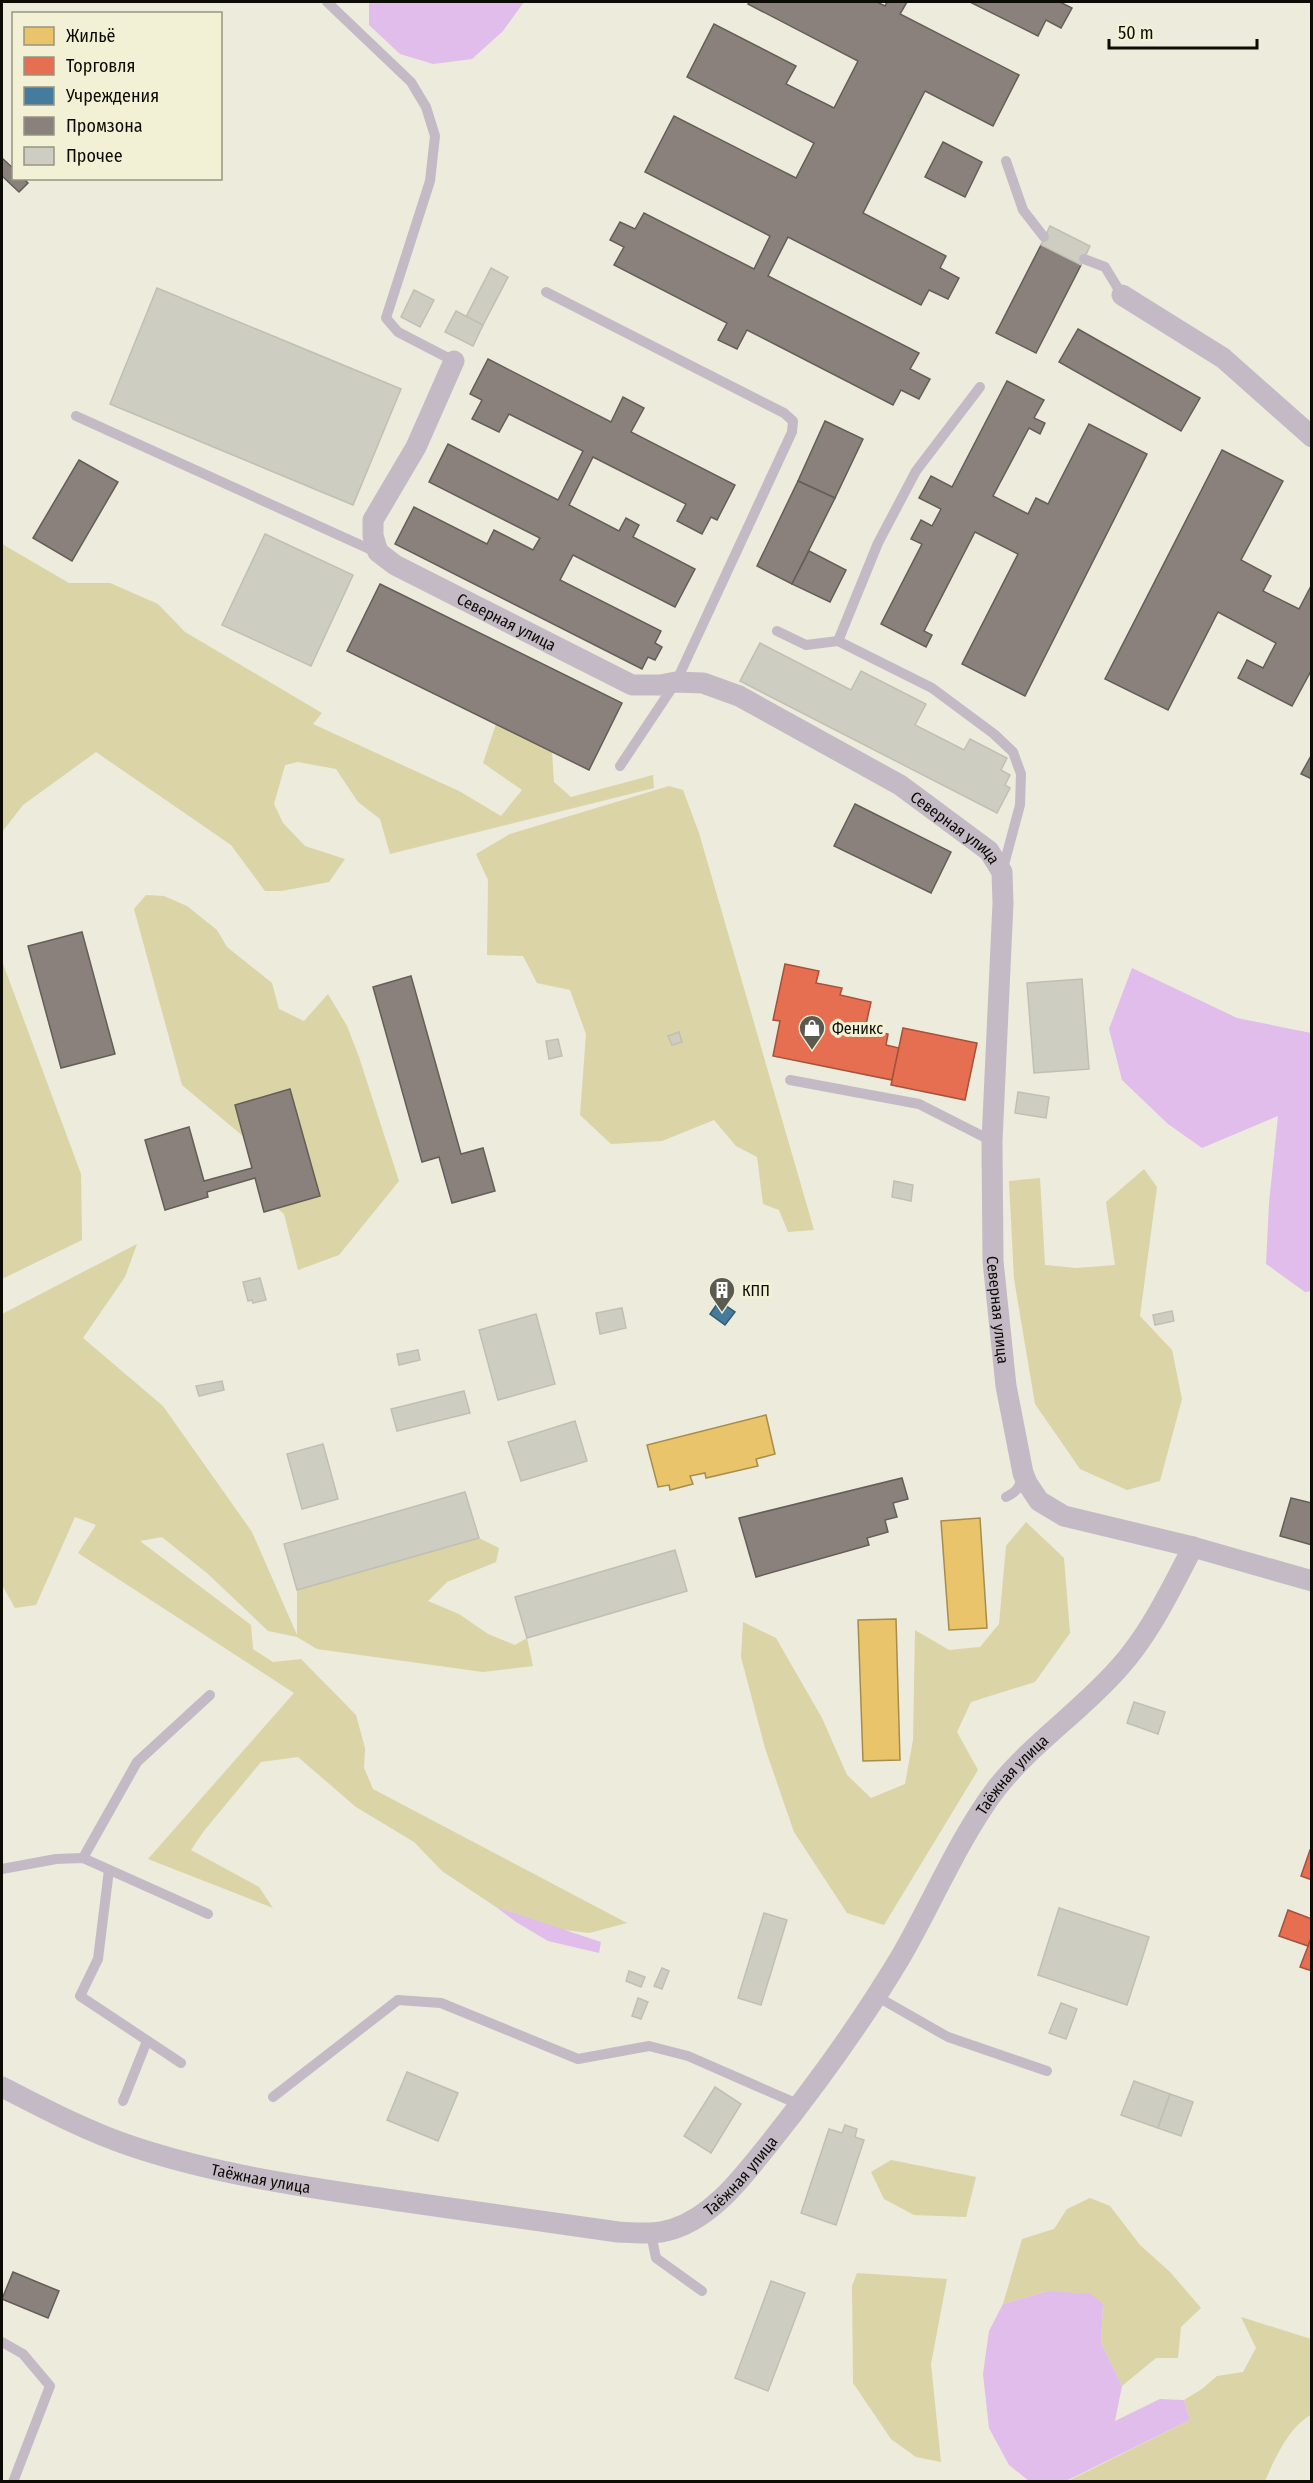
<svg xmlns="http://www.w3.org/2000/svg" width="1313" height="2483" font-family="'Fira Sans Condensed',sans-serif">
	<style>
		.green { fill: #dad4a7 }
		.water { fill: #e1bdeb }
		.homes { fill: #e9c46a; stroke: #a78d4b; stroke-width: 1.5 }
		.shops { fill: #e76f51; stroke: #a6513a; stroke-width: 1.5 }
		.public { fill: #457b9d; stroke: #345a6f; stroke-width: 1.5 }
		.industry { fill: #8a817c; stroke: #645e58; stroke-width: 1.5 }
		.building { fill: #cecdc1; stroke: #c0bfb3; stroke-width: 1.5 }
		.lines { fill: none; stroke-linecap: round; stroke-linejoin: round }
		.lane { stroke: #c4bac6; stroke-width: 10 }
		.street { stroke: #c4bac6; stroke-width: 21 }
		.labels { text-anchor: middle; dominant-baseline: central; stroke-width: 6; stroke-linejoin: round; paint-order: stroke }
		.street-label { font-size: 16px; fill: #0d0c04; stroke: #f3f1d5 }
		.poi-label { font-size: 16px; fill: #0d0c04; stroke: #f3f1d5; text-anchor: start }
	</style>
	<rect width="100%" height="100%" fill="#ecebdc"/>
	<g class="green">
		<path d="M 2,544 L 69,583 L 110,583 L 158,604 L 185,632 L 322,713 L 313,724 L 459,791 L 501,816 L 522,790 L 483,763 L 496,724 L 552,752 L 554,782 L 571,797 L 653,775 L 654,788 L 390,854 L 380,819 L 358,802 L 336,769 L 298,762 L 285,765 L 274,804 L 283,823 L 305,846 L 345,859 L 329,882 L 282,891 L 265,891 L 231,845 L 96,752 L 23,805 L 2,832 Z"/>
		<path d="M 669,786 L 683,790 L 699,833 L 814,1230 L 788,1232 L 779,1210 L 763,1204 L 757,1157 L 736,1146 L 714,1120 L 662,1141 L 611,1144 L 580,1115 L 586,1034 L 570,990 L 537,983 L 523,956 L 487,955 L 488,880 L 476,854 L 510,834 Z"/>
		<path d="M 146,895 L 164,896 L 187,906 L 217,930 L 227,947 L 272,983 L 279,1009 L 304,1021 L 328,994 L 347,1026 L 359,1057 L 399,1181 L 339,1255 L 298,1270 L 284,1214 L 277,1208 L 290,1089 L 235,1105 L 244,1137 L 182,1085 L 134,909 Z"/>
		<path d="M 2,961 L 81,1174 L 82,1240 L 2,1279 Z"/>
		<path d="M 1144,1169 L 1157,1187 L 1140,1316 L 1172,1350 L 1182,1399 L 1160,1481 L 1127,1490 L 1080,1469 L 1035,1404 L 1014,1279 L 1009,1181 L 1040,1178 L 1045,1265 L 1076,1268 L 1115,1265 L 1106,1202 Z"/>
		<path d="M 137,1244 L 125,1277 L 83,1338 L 163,1406 L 252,1532 L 297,1635 L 297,1590 L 479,1538 L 499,1548 L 496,1562 L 447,1582 L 428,1601 L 459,1614 L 488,1634 L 515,1645 L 527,1638 L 533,1666 L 483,1672 L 317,1649 L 297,1637 L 268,1631 L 208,1574 L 162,1537 L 140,1541 L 251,1625 L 253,1649 L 273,1662 L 301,1659 L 356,1715 L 365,1748 L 364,1768 L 373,1789 L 627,1923 L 589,1933 L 557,1929 L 496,1907 L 442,1871 L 414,1842 L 356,1807 L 298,1757 L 261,1762 L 203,1832 L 191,1850 L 259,1887 L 273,1908 L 148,1859 L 294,1693 L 78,1553 L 96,1525 L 75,1517 L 36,1605 L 15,1608 L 2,1585 L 2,1314 Z"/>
		<path d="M 1026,1522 L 1064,1558 L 1070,1633 L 1035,1682 L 971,1702 L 957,1732 L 978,1770 L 884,1925 L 847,1913 L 794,1832 L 765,1748 L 741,1657 L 743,1622 L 776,1638 L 822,1718 L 847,1775 L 871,1798 L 905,1784 L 913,1740 L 915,1630 L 949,1650 L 980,1647 L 999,1624 L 1006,1546 Z"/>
		<path d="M 891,2160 L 976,2177 L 966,2217 L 914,2215 L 884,2199 L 871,2172 Z"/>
		<path d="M 1090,2198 L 1110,2206 L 1140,2245 L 1170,2272 L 1201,2308 L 1181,2327 L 1178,2358 L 1156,2358 L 1122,2386 L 1101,2343 L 1103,2304 L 1048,2291 L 1003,2304 L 1022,2239 L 1054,2229 L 1067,2209 Z"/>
		<path d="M 857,2273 L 947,2279 L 931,2364 L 941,2462 L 916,2457 L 891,2439 L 853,2383 L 852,2286 Z"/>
		<path d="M 1241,2317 L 1311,2339 L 1311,2415 C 1290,2425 1274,2460 1265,2481 L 1066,2482 L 1190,2420 L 1184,2400 L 1202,2389 L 1217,2376 L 1243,2372 L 1256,2348 Z"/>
	</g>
	<g class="water">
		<path d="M 369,2 L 524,2 L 503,31 L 472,59 L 433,64 L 400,54 L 369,25 Z"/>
		<path d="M 1132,968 L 1237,1018 L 1311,1033 L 1311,1291 L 1305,1292 L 1266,1264 L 1269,1203 L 1278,1116 L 1202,1148 L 1168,1124 L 1122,1080 L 1109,1029 Z"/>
		<path d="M 496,1907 L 601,1942 L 599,1953 L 548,1941 L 516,1922 Z"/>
		<path d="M 1048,2291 L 1091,2294 L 1103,2304 L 1101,2343 L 1122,2386 L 1115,2421 L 1160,2399 L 1184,2400 L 1190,2420 L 1066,2481 L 1029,2481 L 1009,2465 L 989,2428 L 983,2374 L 989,2331 L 1003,2304 Z"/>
	</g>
	<g class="homes">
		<path d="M 766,1415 L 775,1454 L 756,1459 L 758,1466 L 706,1478 L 705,1473 L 690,1476 L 693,1484 L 670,1490 L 669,1485 L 658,1487 L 647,1445 Z"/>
		<path d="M 980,1518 L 987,1628 L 949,1630 L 941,1521 Z"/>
		<path d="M 896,1619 L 900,1760 L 863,1761 L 858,1620 Z"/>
	</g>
	<g class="shops">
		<path d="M 785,964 L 819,971 L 816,983 L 842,988 L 840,995 L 871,1002 L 865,1029 L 888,1034 L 886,1045 L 899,1048 L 892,1080 L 773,1056 L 780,1021 L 773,1020 Z"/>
		<path d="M 903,1028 L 977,1043 L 965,1100 L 891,1085 Z"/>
		<path d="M 1310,1850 L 1312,1851 L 1312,1880 L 1301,1876 Z"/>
		<path d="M 1288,1910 L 1312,1919 L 1312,1936 L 1308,1946 L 1279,1936 Z"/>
		<path d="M 1312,1936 L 1312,1971 L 1300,1967 Z"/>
	</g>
	<path class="public" d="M 719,1301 L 735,1312 L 725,1325 L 710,1314 Z"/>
	<g class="industry">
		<path d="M 750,2 L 877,2 L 885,6 L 887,2 L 907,2 L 900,14 L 1019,75 L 993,126 L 925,91 L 863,213 L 946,256 L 940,268 L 959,278 L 948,299 L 929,290 L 921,305 L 788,237 L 768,276 L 919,353 L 910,369 L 930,379 L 919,399 L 901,390 L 893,405 L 747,330 L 737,349 L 718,340 L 727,323 L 614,265 L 624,247 L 610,240 L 620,222 L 635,229 L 644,213 L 754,269 L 770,236 L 645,172 L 674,116 L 796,178 L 814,143 L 687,77 L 714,24 L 796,66 L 786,84 L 834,108 L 858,61 L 748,4 Z"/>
		<path d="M 970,2 L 1060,2 L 1072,8 L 1061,28 L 1046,20 L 1038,36 Z"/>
		<path d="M 943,142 L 982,162 L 965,197 L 925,177 Z"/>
		<path d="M 2,158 L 14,169 L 14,178 L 23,178 L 28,183 L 19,192 L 2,176 Z"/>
		<path d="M 1041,245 L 1081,265 L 1036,353 L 996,333 Z"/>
		<path d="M 1078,329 L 1200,398 L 1181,431 L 1059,362 Z"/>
		<path d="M 488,359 L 611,422 L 623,397 L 644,408 L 631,432 L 735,485 L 717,520 L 711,517 L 702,534 L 677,521 L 686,504 L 593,457 L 569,505 L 619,531 L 626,518 L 639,525 L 633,537 L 695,569 L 675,607 L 573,555 L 560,580 L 661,631 L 655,643 L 662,647 L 655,660 L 648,657 L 642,669 L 395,544 L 414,507 L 487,544 L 494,530 L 533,550 L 540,538 L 429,482 L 448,444 L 558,500 L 583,451 L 509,414 L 499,432 L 472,419 L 482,400 L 470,394 Z"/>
		<path d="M 1007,381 L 1044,400 L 1034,418 L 1045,423 L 1040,434 L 1029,428 L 993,496 L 1028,514 L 1036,498 L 1048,504 L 1089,424 L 1147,454 L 1025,696 L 962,664 L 1018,554 L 975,532 L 924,631 L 932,635 L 926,647 L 881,624 L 922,544 L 911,539 L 921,520 L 932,526 L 941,509 L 919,498 L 931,476 L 952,487 Z"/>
		<path d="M 825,421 L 863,439 L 835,498 L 798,481 Z"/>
		<path d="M 1222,450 L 1283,481 L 1241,560 L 1271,576 L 1263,591 L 1299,609 L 1312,584 L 1312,669 L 1292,706 L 1238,678 L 1247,660 L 1263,668 L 1276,643 L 1218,612 L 1168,710 L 1105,679 Z"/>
		<path d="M 79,460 L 118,482 L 72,561 L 33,538 Z"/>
		<path d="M 798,481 L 835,498 L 792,584 L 757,566 Z"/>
		<path d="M 809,551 L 846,570 L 830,602 L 792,584 Z"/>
		<path d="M 380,584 L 622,703 L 589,770 L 347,651 Z"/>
		<path d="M 1312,754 L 1312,779 L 1301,774 Z"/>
		<path d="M 855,804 L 951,852 L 931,893 L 834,846 Z"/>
		<path d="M 82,932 L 115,1054 L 61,1068 L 28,946 Z"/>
		<path d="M 411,976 L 461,1154 L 483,1148 L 495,1191 L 452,1203 L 439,1157 L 422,1162 L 373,987 Z"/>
		<path d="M 290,1089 L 320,1196 L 264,1212 L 255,1178 L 207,1192 L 208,1197 L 165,1210 L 145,1140 L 189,1127 L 204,1181 L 252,1168 L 235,1105 Z"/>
		<path d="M 902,1478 L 908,1499 L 893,1503 L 897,1517 L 885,1520 L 888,1532 L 867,1538 L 869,1545 L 756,1577 L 739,1518 Z"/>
		<path d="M 1291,1498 L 1312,1503 L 1312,1545 L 1280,1536 Z"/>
		<path d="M 13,2272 L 59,2291 L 48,2318 L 2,2299 Z"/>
	</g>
	<g class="building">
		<path d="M 1050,226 L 1090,246 L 1081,265 L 1041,245 Z"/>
		<path d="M 491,268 L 508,277 L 483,325 L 466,317 Z"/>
		<path d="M 157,288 L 401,389 L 353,505 L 110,404 Z"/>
		<path d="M 414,290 L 434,300 L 420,327 L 401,317 Z"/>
		<path d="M 456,311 L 483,325 L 473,346 L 445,332 Z"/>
		<path d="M 265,534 L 353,575 L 311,666 L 222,625 Z"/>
		<path d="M 760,643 L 851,690 L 861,671 L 926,704 L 915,725 L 964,750 L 970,739 L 1007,758 L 1001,770 L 1010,775 L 1005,785 L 1010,788 L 997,813 L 740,681 Z"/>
		<path d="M 1082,979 L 1089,1069 L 1034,1073 L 1027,983 Z"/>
		<path d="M 679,1032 L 682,1042 L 672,1045 L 668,1036 Z"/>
		<path d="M 558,1039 L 562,1056 L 549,1059 L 546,1041 Z"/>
		<path d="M 1018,1092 L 1049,1097 L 1046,1118 L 1015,1113 Z"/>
		<path d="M 894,1181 L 913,1185 L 911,1201 L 892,1197 Z"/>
		<path d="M 260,1278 L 266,1300 L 253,1303 L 252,1300 L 248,1301 L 243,1282 Z"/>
		<path d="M 622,1308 L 626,1328 L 600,1334 L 596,1313 Z"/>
		<path d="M 1172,1311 L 1174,1321 L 1155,1325 L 1153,1315 Z"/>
		<path d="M 536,1314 L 555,1384 L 498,1400 L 479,1330 Z"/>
		<path d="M 418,1350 L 420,1360 L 399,1365 L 397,1354 Z"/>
		<path d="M 222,1381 L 224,1390 L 199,1396 L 196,1386 Z"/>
		<path d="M 464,1391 L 470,1413 L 397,1431 L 391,1409 Z"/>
		<path d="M 575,1421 L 587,1461 L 521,1481 L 508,1442 Z"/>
		<path d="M 323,1444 L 338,1499 L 302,1509 L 287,1454 Z"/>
		<path d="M 465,1492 L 479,1538 L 297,1590 L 284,1544 Z"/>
		<path d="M 675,1550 L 687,1591 L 527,1638 L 515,1597 Z"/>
		<path d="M 1134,1702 L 1165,1712 L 1158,1734 L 1127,1723 Z"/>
		<path d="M 1059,1908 L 1149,1937 L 1127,2005 L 1038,1975 Z"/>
		<path d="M 764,1913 L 787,1920 L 761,2005 L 738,1998 Z"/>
		<path d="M 662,1968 L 669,1971 L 662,1989 L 654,1986 Z"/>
		<path d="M 629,1971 L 645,1977 L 641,1987 L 626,1981 Z"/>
		<path d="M 638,1998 L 648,2002 L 641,2019 L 632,2016 Z"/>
		<path d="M 1061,2003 L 1077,2009 L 1066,2039 L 1049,2033 Z"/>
		<path d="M 407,2072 L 458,2093 L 438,2141 L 387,2120 Z"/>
		<path d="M 1134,2081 L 1170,2094 L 1158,2128 L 1121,2115 Z"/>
		<path d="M 715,2087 L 741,2104 L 711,2153 L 684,2136 Z"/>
		<path d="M 1170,2094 L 1193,2102 L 1181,2136 L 1158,2128 Z"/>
		<path d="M 845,2125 L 857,2129 L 855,2137 L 864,2140 L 836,2225 L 801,2213 L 829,2129 L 842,2133 Z"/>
		<path d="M 771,2281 L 805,2293 L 768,2391 L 735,2378 Z"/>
	</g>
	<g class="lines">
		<g class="lane">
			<path d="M 327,2 L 411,82 L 426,107 L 435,136 L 430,181 L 386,318 L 398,332 L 454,361"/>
			<path d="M 1006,161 L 1023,210 L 1044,237"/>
			<path d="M 1084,259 L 1105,267 L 1122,295"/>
			<path d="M 546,292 L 784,413 L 793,421 L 792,432 L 676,682 L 620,766"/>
			<path d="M 76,416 L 376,552"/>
			<path d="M 777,631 L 806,645 L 838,641 L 932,688 L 994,734 L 1013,752 L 1021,774 L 1020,805 L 1002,872"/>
			<path d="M 838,641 L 878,543 L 916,471 L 980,387"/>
			<path d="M 790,1080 L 919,1104 L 992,1141"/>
			<path d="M 1006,1497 C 1017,1492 1020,1487 1022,1475"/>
			<path d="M 83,1858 L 137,1762 L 210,1695"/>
			<path d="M 2,1869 L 56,1859 L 83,1858 L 208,1914"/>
			<path d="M 109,1870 L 98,1959 L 80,1996 L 181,2063"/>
			<path d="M 876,1996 L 948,2037 L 1047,2071"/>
			<path d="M 273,2097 L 398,2000 L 441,2003 L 578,2059 L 649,2046 L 688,2056 L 800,2105"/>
			<path d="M 123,2101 L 147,2041"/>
			<path d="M 651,2234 L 656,2258 L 702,2291"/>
			<path d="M 2,2342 L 23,2354 L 50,2386 L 13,2482"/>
		</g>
		<g class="street">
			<path d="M 1122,295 L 1223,358 L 1312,437"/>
			<path id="s1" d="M 454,361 L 416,447 L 373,520 L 373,536 L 378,552 L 395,565 L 632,685 L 660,685 L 676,682 L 703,683 L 739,696 L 900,785 L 989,851 L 1002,872 L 1003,903 L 992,1141 L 993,1261 L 1006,1386 L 1023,1473 L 1027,1483 L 1039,1501 L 1064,1516 L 1193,1547 L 1312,1581"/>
			<path id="s2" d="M 2,2087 C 45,2109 88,2132 134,2147 C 218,2175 306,2187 393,2200 C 468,2210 543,2222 618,2232 C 637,2233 655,2235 673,2229 C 714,2216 743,2176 769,2144 C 816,2085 861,2023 900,1958 C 931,1905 959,1838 996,1789 C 1031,1744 1080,1712 1118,1669 C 1150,1634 1171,1589 1193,1547"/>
		</g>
	</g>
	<defs>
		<g id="shop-pin" transform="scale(1.35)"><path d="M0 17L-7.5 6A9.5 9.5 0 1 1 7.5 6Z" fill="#5b5a50" stroke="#f3f1d5"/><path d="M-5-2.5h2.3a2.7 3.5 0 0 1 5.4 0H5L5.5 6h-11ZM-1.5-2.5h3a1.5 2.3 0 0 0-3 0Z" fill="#fff"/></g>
		<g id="building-pin" transform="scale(1.35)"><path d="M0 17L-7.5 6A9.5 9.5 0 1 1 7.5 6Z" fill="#5b5a50" stroke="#f3f1d5"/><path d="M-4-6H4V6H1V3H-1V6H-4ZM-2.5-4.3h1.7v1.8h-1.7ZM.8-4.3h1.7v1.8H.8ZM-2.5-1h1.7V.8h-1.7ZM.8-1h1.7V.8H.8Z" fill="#fff"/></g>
	</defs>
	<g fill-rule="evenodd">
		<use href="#shop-pin" x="812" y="1028"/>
		<use href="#building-pin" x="722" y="1290"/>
	</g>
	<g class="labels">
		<g class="street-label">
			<text stroke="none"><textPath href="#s1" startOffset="358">Северная улица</textPath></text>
			<text stroke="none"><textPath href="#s1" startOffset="862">Северная улица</textPath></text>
			<text stroke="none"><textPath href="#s1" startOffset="1366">Северная улица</textPath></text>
			<text stroke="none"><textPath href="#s2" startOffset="1266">Таёжная улица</textPath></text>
			<text stroke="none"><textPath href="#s2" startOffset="780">Таёжная улица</textPath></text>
			<text stroke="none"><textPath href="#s2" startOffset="276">Таёжная улица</textPath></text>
		</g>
		<g class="poi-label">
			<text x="832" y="1028">Феникс</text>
			<text x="742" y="1290">КПП</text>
		</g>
	</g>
	<rect width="1313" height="2483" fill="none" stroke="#0d0c04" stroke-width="6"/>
	<rect x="12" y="12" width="210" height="168" fill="#f3f1d5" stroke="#979581" stroke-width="1.5"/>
	<rect x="24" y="27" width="30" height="18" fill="#e9c46a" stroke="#979581" stroke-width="1.5"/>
	<text x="66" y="42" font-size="18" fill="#0d0c04">Жильё</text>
	<rect x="24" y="57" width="30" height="18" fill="#e76f51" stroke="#979581" stroke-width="1.5"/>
	<text x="66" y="72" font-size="18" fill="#0d0c04">Торговля</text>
	<rect x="24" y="87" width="30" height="18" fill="#457b9d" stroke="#979581" stroke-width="1.5"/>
	<text x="66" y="102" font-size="18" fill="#0d0c04">Учреждения</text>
	<rect x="24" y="117" width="30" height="18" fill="#8a817c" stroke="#979581" stroke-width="1.5"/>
	<text x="66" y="132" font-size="18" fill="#0d0c04">Промзона</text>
	<rect x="24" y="147" width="30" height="18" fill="#cecdc1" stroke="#979581" stroke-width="1.5"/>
	<text x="66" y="162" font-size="18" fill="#0d0c04">Прочее</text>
	<path d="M1109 39v9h148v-9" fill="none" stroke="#0d0c04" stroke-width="3"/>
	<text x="1118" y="39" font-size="18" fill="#0d0c04" stroke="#f3f1d5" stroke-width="4.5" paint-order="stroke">50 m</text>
</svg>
